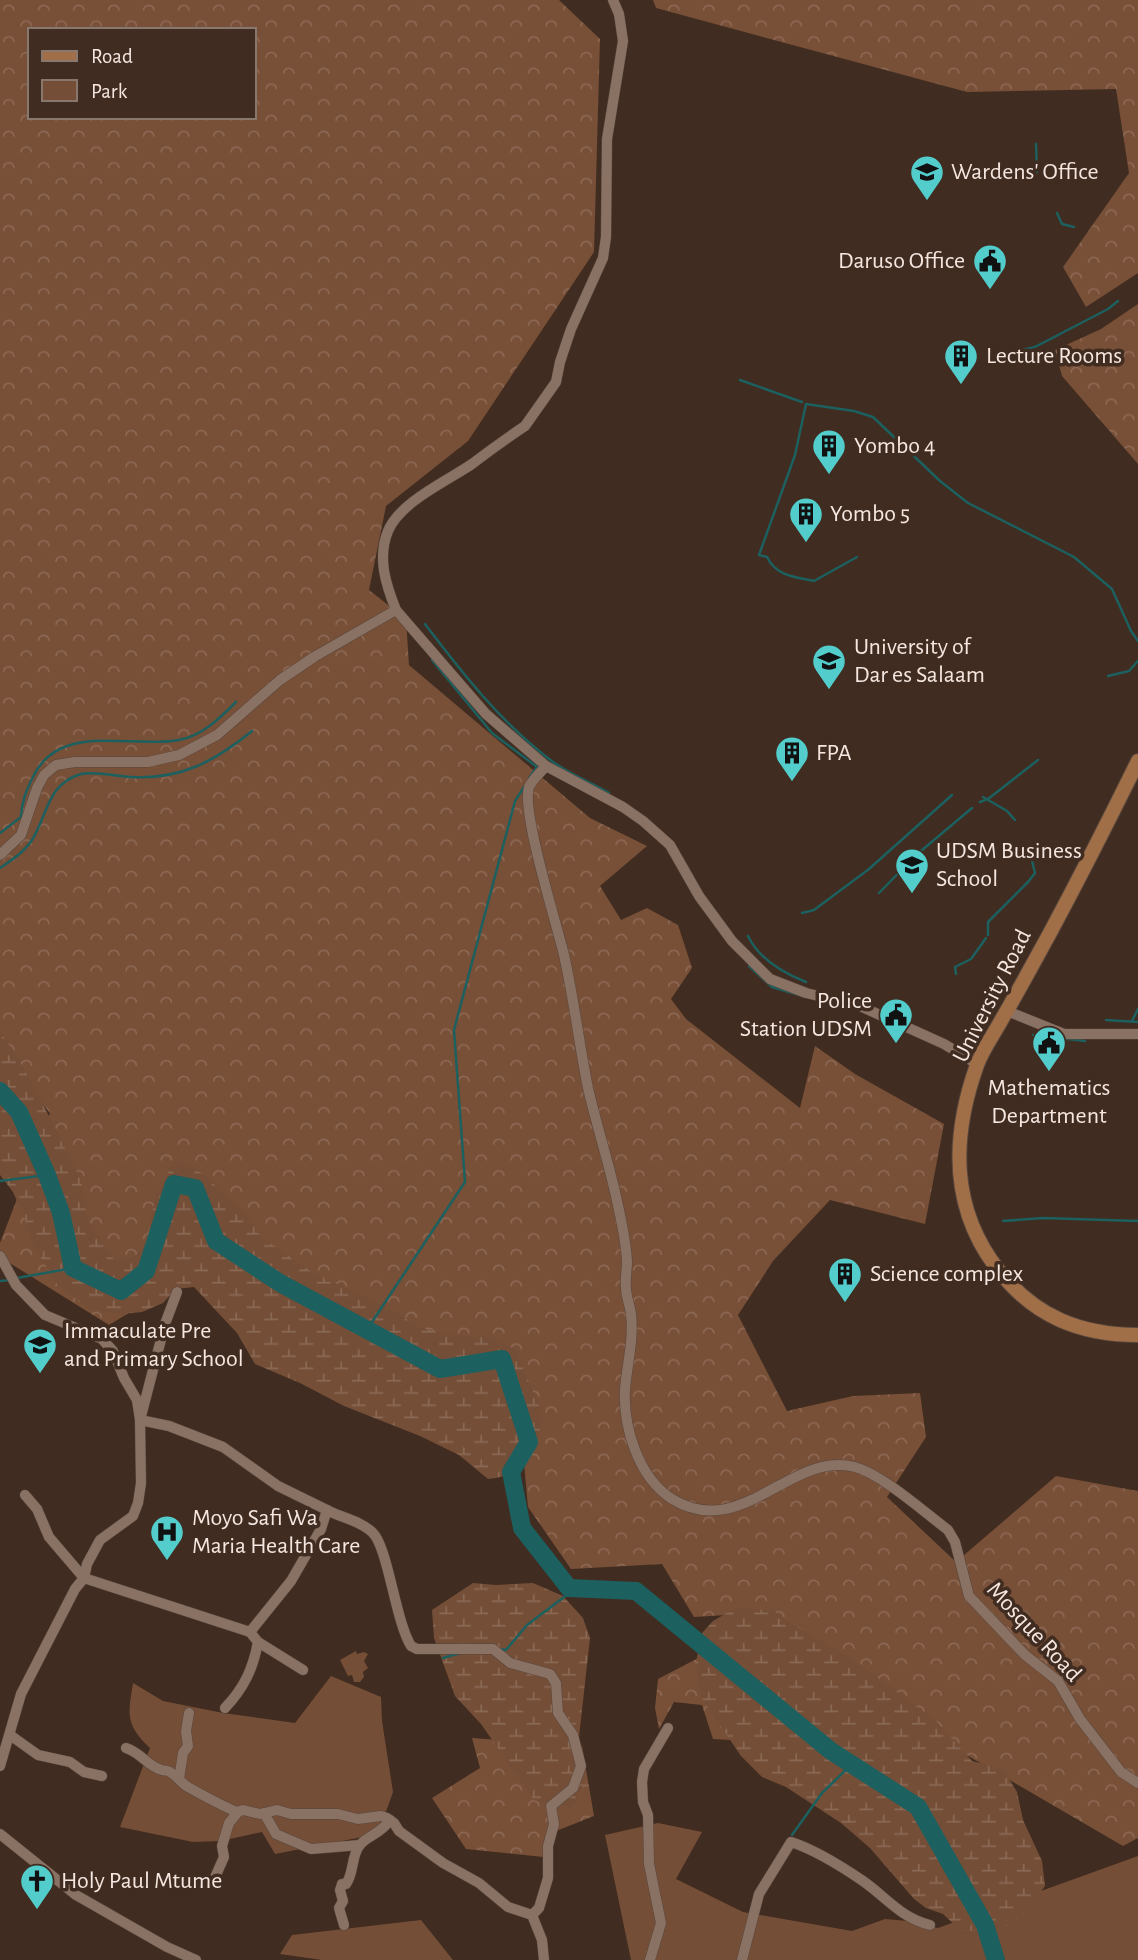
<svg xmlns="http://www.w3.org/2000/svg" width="1138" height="1960" font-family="'Alegreya Sans',sans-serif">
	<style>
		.green { fill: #754e37 }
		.forest { fill: url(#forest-crowns); fill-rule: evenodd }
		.wetland { fill: url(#wetland-marsh) }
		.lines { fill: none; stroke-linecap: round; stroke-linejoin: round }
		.stream { stroke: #1c605f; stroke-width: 2.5 }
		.river { stroke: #1c605f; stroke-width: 18 }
		.street-casing { stroke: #58473d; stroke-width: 11 }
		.secondary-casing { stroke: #58473d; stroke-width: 16 }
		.street { stroke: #897164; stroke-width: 10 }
		.secondary { stroke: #a06e47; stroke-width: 14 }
		.labels { text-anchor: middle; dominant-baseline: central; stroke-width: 7; stroke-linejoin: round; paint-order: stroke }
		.poi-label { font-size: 24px; fill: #f5e7e0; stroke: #402c20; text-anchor: start }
		.street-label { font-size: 24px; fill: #f5e7e0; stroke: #402c20 }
	</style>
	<defs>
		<pattern id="forest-crowns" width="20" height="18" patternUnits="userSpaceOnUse" patternTransform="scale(1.75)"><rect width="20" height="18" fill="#784f37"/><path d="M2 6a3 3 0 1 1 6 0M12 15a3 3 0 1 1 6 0" fill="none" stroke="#8c6854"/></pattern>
		<pattern id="wetland-marsh" width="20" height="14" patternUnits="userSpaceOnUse" patternTransform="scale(1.75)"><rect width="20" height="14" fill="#754e37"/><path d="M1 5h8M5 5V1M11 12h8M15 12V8" fill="none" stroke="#896854"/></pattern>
	</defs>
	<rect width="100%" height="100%" fill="#402c20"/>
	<g class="green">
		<path d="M 356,1651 L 357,1654 L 364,1652 L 368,1654 L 364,1661 L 368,1668 L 363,1672 L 364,1677 L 360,1682 L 354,1682 L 352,1675 L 348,1676 L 340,1660 Z"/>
		<path d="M 331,1676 L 381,1697 L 382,1721 L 393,1792 L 378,1834 L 275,1854 L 262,1832 L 221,1841 L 193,1842 L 120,1827 L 150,1748 C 125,1724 128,1715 133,1683 L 163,1701 L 223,1713 L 295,1723 Z"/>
		<path d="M 658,1823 L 702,1832 L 676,1879 L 743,1912 L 852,1931 L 885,1919 L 908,1921 L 938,1928 L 1138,1856 L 1138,1960 L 631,1960 L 605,1835 Z"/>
		<path d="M 421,1920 L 453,1960 L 322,1960 L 280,1954 L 292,1935 Z"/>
	</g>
	<g class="forest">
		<path d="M 0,0 L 559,0 L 600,39 L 594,252 L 468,441 L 386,506 L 369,590 L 406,619 L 409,665 L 590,818 L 647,846 L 600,886 L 621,920 L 647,908 L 678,925 L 692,968 L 671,999 L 686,1019 L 800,1108 L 815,1046 L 855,1074 L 944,1124 L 925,1224 L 830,1200 L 773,1261 L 738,1315 L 787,1411 L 853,1396 L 920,1393 L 926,1437 L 887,1497 L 956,1562 L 1056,1476 L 1138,1491 L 1138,1838 L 1123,1846 L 726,1615 L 694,1617 L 662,1564 L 571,1569 L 528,1507 L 521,1430 L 193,1274 L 109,1325 L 0,1257 L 0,1243 L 50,1113 L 0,1054 ZM 30,30 L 254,30 L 254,117 L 30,117 Z"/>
		<path d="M 653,0 L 1138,0 L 1138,273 L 1086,307 L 1063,267 L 1129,173 L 1116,89 L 967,92 L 656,8 Z"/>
		<path d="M 1138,304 L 1138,464 L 1062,376 L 1055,350 L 1101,329 Z"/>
		<path d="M 706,1654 L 748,1741 L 713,1739 L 702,1705 L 674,1702 L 659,1729 L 655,1708 L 658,1679 Z"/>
		<path d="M 472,1738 L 582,1746 L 594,1816 L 551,1833 L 543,1857 L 466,1849 L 432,1798 L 480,1768 Z"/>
	</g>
	<g class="wetland">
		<path d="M 0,1032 L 19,1060 L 49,1116 L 81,1180 L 86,1213 L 92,1228 L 114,1260 C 152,1261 146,1233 154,1204 C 157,1192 166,1181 169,1168 L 180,1163 L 192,1167 L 209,1178 L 221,1193 L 241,1208 L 261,1237 L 310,1271 L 388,1308 L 421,1328 L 462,1337 L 487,1337 L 515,1349 L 540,1408 L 541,1428 L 516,1470 L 501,1477 L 488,1479 L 459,1455 L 420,1436 L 344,1406 L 300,1383 L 255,1364 L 237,1333 L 194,1287 L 176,1289 L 163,1303 L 142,1312 L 122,1314 L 90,1310 L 57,1284 L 31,1242 L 25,1219 L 13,1192 L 0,1175 Z"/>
		<path d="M 473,1583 L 496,1585 L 533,1583 L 563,1596 L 583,1618 L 590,1638 L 579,1737 L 583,1787 L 574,1806 L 550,1806 L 534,1800 L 481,1724 L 455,1696 L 434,1638 L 432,1610 Z"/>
		<path d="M 737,1607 L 774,1611 L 808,1634 L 848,1656 L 936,1721 L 972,1761 L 1003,1769 L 1017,1792 L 1023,1820 L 1042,1861 L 1045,1886 C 1017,1924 1011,1932 961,1931 L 943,1914 L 926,1908 L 914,1899 L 870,1848 L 841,1823 L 786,1787 L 762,1777 L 741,1756 L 701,1697 L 696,1662 L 702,1633 L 713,1621 Z"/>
	</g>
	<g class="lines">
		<g class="stream">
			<path d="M 1036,144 L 1037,172"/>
			<path d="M 1057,213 L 1062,224 L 1074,227"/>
			<path d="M 1013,352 L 1035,347 L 1108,309 L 1118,301"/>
			<path d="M 740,380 L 802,402"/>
			<path d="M 857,557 L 814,581 C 795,577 776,576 767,557 L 759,555 L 795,455 L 806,404 L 854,411 L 873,417 L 940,481 L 968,503 L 1074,557 L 1112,589 L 1131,631 L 1138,641"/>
			<path d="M 425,624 C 463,674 502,724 553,762 C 570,774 591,783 609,793"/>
			<path d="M 432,660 L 492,733 L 537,767 L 529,778"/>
			<path d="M 1108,676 L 1129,671 L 1138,661"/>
			<path d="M 983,797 L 1007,811 L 1015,820"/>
			<path d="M 980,802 L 988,799 L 1038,760"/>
			<path d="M 0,833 L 21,817 C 22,801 26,791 33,777 C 59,721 130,749 179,740 C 202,736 220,718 236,702"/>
			<path d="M 0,868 C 12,860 24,852 32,840 C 48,814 47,784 81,774 C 92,771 117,776 130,777 C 180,780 214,762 252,731"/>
			<path d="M 879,893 L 915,856 L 972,808"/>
			<path d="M 802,913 L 814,910 L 869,869 L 952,795"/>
			<path d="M 988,935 L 988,922 L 1028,882 L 1035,873 L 1031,857"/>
			<path d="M 748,936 C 759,959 783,973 806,982"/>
			<path d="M 749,966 L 772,987 L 799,995"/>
			<path d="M 956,974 L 955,967 L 971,959 L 986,938"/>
			<path d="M 1106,1020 L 1138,1022"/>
			<path d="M 1132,1021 L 1138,1009"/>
			<path d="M 1033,1035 L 1085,1041"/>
			<path d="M 0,1181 L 47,1175"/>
			<path d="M 1003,1221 L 1043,1218 L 1138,1221"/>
			<path d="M 17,1278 L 73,1268"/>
			<path d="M 0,1281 L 11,1280"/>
			<path d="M 368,1328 L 465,1182 L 454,1030 L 515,801 L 526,784"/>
			<path d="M 498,1649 L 506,1650 L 527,1625 L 576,1588"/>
			<path d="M 443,1658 L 460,1653"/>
			<path d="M 792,1835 L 822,1793 L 852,1764"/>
		</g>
		<path class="river" d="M 0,1091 L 19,1112 L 47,1175 L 61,1213 L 73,1268 L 121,1291 L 146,1271 L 174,1184 L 195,1188 L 216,1241 L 280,1283 L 440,1369 L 502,1359 L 529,1442 L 511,1472 L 522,1528 L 569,1588 L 636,1591 L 831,1751 L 918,1807 L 985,1925 L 996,1960"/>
		<g class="street-casing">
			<g id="street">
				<path d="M 613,0 L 619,14 L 623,41 L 607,139 L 606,237 L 603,258 L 571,329 L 560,362 L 556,382 L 525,426 C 507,438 489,451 472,464 C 447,481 400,502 388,531 C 377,558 386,585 396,610 L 486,714 L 546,766 L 623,807 L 643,821 L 670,845 L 699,896 L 732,941 L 770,979 L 806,993 L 860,1006 L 944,1044 L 977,1064"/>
				<path d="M 546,766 C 541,772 532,780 529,787 C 521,811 557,925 564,955 C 574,999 579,1044 588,1088 C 596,1123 607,1157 615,1192 C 620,1214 626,1239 627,1261 C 627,1270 625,1279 626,1288 C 626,1297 630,1305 631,1314 C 634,1339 627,1365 625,1389 C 623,1427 638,1477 672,1499 C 742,1542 791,1450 855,1467 C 883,1475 924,1512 948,1530 L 955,1542 L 969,1596 L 1025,1655 L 1058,1681 L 1080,1719 L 1121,1772 L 1138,1783"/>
				<path d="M 0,855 L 21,835 L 37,788 L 44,775 L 56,765 L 75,762 L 148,762 L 179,755 L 217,735 L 280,680 L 314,657 L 396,610"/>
				<path d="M 1007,1011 L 1064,1034 L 1138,1034"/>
				<path d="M 0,1256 L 16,1285 L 45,1315 L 102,1339 L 113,1351 L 124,1378 L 137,1400 L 140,1420 L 169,1426 L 223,1447 L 278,1486 L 327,1510 L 321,1529 L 291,1581 L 250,1632"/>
				<path d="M 25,1495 L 37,1509 L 49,1537 L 84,1578 L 250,1632 L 258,1642 L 303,1670"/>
				<path d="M 327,1510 C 342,1518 359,1520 372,1532 C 388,1546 395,1620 411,1646 L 417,1649 L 493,1649 L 510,1663 L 550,1674 L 556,1683 L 558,1713 L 573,1735 L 581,1766 L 573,1788 L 551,1806 L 554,1824 L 548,1846 L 548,1878 L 539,1908 L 532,1915"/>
				<path d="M 225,1708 C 244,1688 253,1669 258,1642"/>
				<path d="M 10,1735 L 38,1755 L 70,1762 L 84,1772 L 102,1776"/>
				<path d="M 126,1748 C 141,1753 146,1764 159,1769 C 168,1773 162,1768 170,1772 C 177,1776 181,1783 188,1787 C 204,1796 220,1805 237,1812 L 243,1810 L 260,1814 L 277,1810 L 291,1814 L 338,1814 L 358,1819 L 381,1816 L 387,1818 L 394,1823 L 399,1831 L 443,1863 L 479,1883 L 508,1907 L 532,1915 L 542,1940 L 544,1960"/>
				<path d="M 0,1766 L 21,1694 L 75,1589 L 84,1578 L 87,1564 L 100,1540 L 133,1516 L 138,1503 L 141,1483 L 140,1420 L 165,1324 L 177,1292"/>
				<path d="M 179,1779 L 183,1753 L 188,1746 L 186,1731 L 189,1713"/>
				<path d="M 264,1813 L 276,1834 L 311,1849 L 360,1845"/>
				<path d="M 0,1834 L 76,1895 L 167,1947 L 196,1960"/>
				<path d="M 212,1884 L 224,1857 L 222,1846 L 229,1823 L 238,1812"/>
				<path d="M 344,1925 L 339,1908 L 343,1901 L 340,1890 L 342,1884 L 346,1884 C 354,1873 351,1858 359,1846 C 366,1836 381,1834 390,1820"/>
				<path d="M 650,1960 L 661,1923 L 649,1864 L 648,1815 L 643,1802 L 642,1782 L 644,1769 L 668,1728"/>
				<path d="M 742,1960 L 759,1894 L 791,1842 C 816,1850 841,1866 863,1881 C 886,1897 901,1918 930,1925"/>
			</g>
		</g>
		<g class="secondary-casing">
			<path id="secondary" d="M 1138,761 C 1110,818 1081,875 1051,931 C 1035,960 1019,990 1002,1019 C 994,1034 983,1049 977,1065 C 951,1138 950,1209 999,1271 C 1035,1317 1081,1335 1138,1335"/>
		</g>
		<use href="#street" class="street"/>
		<use href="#secondary" class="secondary"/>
	</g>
	<defs>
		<g id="university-pin" transform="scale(1.75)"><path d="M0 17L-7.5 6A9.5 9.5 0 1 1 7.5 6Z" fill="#52cdcc" stroke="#402c20"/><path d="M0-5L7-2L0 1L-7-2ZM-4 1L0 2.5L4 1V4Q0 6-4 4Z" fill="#111"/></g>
		<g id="civic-pin" transform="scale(1.75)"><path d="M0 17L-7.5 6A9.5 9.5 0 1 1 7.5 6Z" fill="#52cdcc" stroke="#402c20"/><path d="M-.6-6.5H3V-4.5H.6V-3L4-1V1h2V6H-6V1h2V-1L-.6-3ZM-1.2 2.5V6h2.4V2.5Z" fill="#111"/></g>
		<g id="building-pin" transform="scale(1.75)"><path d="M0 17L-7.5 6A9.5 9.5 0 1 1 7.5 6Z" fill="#52cdcc" stroke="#402c20"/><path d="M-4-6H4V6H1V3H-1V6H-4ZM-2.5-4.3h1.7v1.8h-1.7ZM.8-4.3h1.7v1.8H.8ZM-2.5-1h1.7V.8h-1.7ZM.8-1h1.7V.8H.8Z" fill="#111"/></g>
		<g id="school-pin" transform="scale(1.75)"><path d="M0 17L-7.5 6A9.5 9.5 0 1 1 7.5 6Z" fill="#52cdcc" stroke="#402c20"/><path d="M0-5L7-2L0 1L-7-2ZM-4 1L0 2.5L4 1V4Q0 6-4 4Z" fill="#111"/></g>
		<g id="hospital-pin" transform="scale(1.75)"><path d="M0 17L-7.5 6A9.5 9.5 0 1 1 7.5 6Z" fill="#52cdcc" stroke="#402c20"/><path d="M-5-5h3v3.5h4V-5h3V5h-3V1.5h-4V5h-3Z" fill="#111"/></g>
		<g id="church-pin" transform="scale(1.75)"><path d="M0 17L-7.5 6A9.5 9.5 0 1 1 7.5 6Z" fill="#52cdcc" stroke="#402c20"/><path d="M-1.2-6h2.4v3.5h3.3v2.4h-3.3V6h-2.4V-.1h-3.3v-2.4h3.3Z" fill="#111"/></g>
	</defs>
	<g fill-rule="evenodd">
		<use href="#university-pin" x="927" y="172"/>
		<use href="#civic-pin" x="990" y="261"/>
		<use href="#building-pin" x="961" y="356"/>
		<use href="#building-pin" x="829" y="446"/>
		<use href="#building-pin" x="806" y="514"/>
		<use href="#university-pin" x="829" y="661"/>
		<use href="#building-pin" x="792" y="753"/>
		<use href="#university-pin" x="912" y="865"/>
		<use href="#civic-pin" x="896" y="1015"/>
		<use href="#civic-pin" x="1049" y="1043"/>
		<use href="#building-pin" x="845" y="1274"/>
		<use href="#school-pin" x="40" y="1345"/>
		<use href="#hospital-pin" x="167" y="1532"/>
		<use href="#church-pin" x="37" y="1881"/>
	</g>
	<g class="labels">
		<g class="poi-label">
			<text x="951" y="172">Wardens' Office</text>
			<text x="965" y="261" text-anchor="end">Daruso Office</text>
			<text x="986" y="356">Lecture Rooms</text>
			<text x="854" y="446">Yombo 4</text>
			<text x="830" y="514">Yombo 5</text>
			<text x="854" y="647">University of<tspan x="854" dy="28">Dar es Salaam</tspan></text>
			<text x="816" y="753">FPA</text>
			<text x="936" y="851">UDSM Business<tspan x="936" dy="28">School</tspan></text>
			<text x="872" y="1001" text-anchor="end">Police<tspan x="872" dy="28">Station UDSM</tspan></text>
			<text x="1049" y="1088" text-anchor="middle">Mathematics<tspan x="1049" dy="28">Department</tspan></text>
			<text x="870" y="1274">Science complex</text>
			<text x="64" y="1331">Immaculate Pre<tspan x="64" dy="28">and Primary School</tspan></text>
			<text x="192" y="1518">Moyo Safi Wa<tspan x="192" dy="28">Maria Health Care</tspan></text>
			<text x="61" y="1881">Holy Paul Mtume</text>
		</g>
		<g class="street-label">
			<text transform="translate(992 996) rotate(-63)">University Road</text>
			<text transform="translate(1034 1632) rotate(47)">Mosque Road</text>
		</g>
	</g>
	<rect x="28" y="28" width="228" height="91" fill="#402c20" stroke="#88776d" stroke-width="2"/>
	<rect x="42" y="51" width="35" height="10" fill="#a06e47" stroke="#88776d" stroke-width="2"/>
	<text x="91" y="63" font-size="21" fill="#f5e7e0">Road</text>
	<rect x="42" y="80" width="35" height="21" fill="#754e37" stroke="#88776d" stroke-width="2"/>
	<text x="91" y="98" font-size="21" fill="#f5e7e0">Park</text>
</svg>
